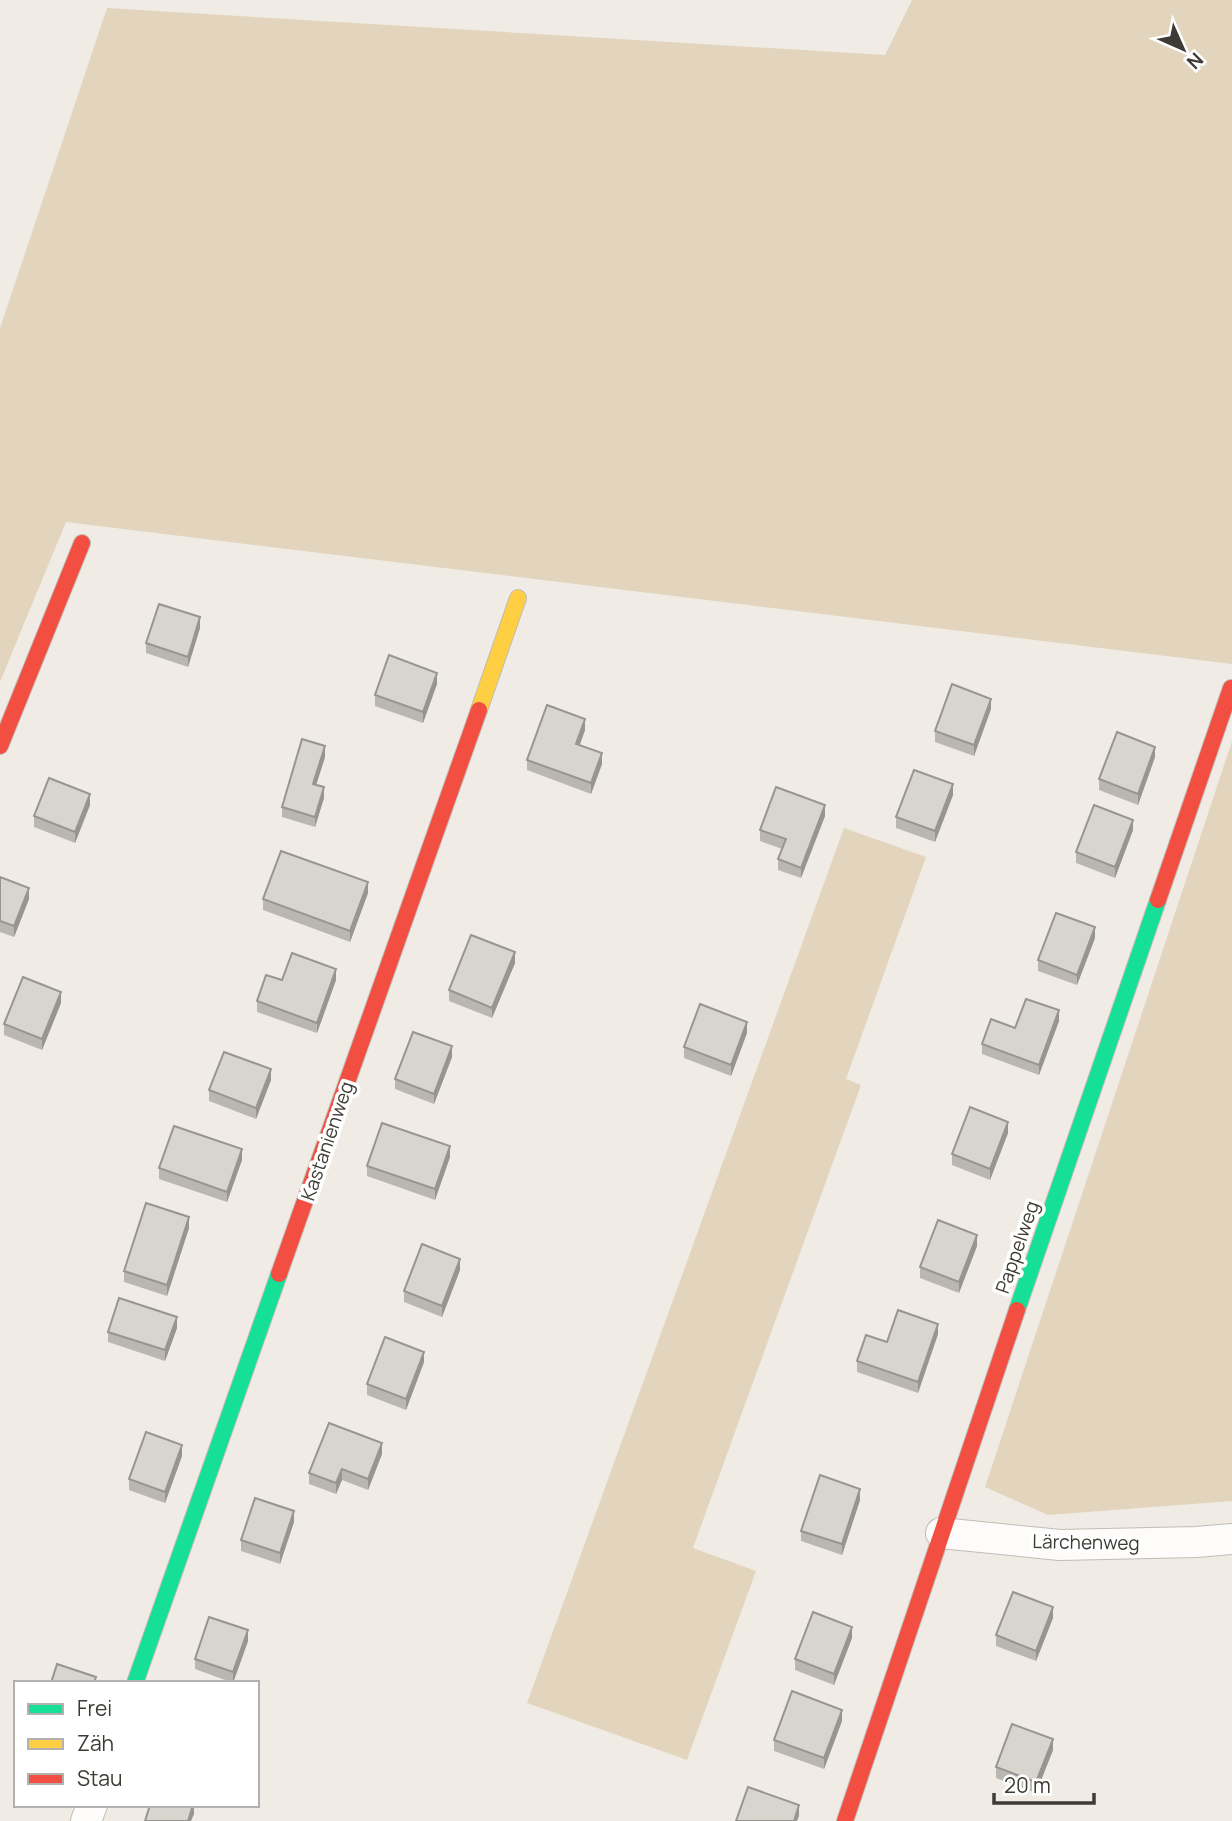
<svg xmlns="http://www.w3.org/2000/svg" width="1232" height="1821" font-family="Manrope,sans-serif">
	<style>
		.green { fill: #e3d5bd }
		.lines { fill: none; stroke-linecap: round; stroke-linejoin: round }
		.street-casing { stroke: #c0bcb6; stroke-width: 32 }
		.fast-casing { stroke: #c0bcb6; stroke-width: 18 }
		.slow-casing { stroke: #c0bcb6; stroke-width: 18 }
		.jam-casing { stroke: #c0bcb6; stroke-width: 18 }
		.street { stroke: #fdfcfb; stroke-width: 30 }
		.fast { stroke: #16e098; stroke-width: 16 }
		.slow { stroke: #ffcf43; stroke-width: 16 }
		.jam { stroke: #f24e42; stroke-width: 16 }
		.wall { fill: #bab7b2 }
		.shaded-wall { fill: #979591 }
		.building { fill: #d8d5cf; stroke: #979591; stroke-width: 2 }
		.labels { text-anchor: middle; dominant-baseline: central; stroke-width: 7; stroke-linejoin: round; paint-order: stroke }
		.street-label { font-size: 19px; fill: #3e3b35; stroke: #fff }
	</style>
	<rect width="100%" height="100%" fill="#f0ece5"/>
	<g class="green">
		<path d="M 912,0 L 1232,0 L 1232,664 L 66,522 L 0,682 L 0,328 L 107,8 L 885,55 Z"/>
		<path d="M 1232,741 L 1232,1501 L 1048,1515 L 985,1487 Z"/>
		<path d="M 844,828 L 926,857 L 846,1079 L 861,1085 L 693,1548 L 756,1571 L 687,1760 L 527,1703 Z"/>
	</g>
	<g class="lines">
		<g class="street-casing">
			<g id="street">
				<path d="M 941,1533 L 1060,1545 L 1196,1542 L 1232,1539"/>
				<path d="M 86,1821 L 92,1805"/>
			</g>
		</g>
		<g class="fast-casing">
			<g id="fast">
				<path d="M 1017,1310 L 1158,900"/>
				<path d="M 135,1683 L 279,1274"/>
			</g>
		</g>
		<g class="slow-casing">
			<path id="slow" d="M 479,710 L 518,598"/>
		</g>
		<g class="jam-casing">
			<g id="jam">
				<path d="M 0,746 L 82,543"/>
				<path d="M 1158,900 L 1231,688"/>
				<path d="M 279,1274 L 479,710"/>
				<path d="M 845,1821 L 1017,1310"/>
			</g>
		</g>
		<use href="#street" class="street"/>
		<use href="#fast" class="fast"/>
		<use href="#slow" class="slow"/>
		<use href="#jam" class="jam"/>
	</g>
	<g class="wall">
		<path d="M 200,628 L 188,667 L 146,653 L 146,643 Z"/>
		<path d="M 437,684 L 423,723 L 375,706 L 375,695 Z"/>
		<path d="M 991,709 L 974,756 L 935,742 L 935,731 Z"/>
		<path d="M 585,730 L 580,745 L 602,764 L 591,794 L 527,770 L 527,760 Z"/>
		<path d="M 325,757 L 316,785 L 324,798 L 315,827 L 282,817 L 282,807 Z"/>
		<path d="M 1155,757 L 1138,805 L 1099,790 L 1099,779 Z"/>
		<path d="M 953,795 L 935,842 L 896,828 L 896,817 Z"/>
		<path d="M 90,805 L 75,843 L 34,827 L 34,816 Z"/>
		<path d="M 825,816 L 801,878 L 778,870 L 778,859 L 782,849 L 760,841 L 760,830 Z"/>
		<path d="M 1133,830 L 1115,878 L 1076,863 L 1076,852 Z"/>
		<path d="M 0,877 L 29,899 L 14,937 L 0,932 Z"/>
		<path d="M 368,893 L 350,942 L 263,910 L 263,899 Z"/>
		<path d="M 1095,938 L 1077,985 L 1038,971 L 1038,960 Z"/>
		<path d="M 515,963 L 492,1018 L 449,1001 L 449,990 Z"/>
		<path d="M 282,980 L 336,980 L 317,1033 L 257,1012 L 257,1001 Z"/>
		<path d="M 61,1003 L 42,1050 L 4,1035 L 4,1024 Z"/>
		<path d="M 1059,1021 L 1039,1075 L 982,1054 L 982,1044 L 1015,1028 Z"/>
		<path d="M 747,1033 L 731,1076 L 684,1058 L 684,1047 Z"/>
		<path d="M 452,1057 L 434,1104 L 395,1089 L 395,1079 Z"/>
		<path d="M 271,1080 L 256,1119 L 209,1101 L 209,1090 Z"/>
		<path d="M 1008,1133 L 990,1180 L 952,1165 L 952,1154 Z"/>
		<path d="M 450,1157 L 435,1200 L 367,1176 L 367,1166 Z"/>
		<path d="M 242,1160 L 227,1202 L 159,1179 L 159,1168 Z"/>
		<path d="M 189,1228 L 167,1296 L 124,1282 L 124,1271 Z"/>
		<path d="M 977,1246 L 959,1293 L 920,1278 L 920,1267 Z"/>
		<path d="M 460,1270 L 442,1317 L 404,1302 L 404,1291 Z"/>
		<path d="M 177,1328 L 165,1361 L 108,1342 L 108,1332 Z"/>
		<path d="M 938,1334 L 918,1393 L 857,1372 L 857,1361 L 887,1342 Z"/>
		<path d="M 424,1362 L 406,1410 L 367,1395 L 367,1384 Z"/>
		<path d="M 382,1454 L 368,1490 L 342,1480 L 336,1494 L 309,1484 L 309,1473 Z"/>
		<path d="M 182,1456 L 165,1503 L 129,1490 L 129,1479 Z"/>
		<path d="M 860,1500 L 842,1555 L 801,1541 L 801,1531 Z"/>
		<path d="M 294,1522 L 280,1564 L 241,1551 L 241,1540 Z"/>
		<path d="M 1053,1618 L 1036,1661 L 996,1646 L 996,1635 Z"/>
		<path d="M 852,1638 L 834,1685 L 795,1670 L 795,1659 Z"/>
		<path d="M 248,1641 L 233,1683 L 195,1669 L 195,1659 Z"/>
		<path d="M 842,1721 L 824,1769 L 774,1751 L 774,1740 Z"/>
		<path d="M 1053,1750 L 1036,1793 L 996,1778 L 996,1767 Z"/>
	</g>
	<g class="shaded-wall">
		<path d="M 200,617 L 200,628 L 188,667 L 188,657 Z"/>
		<path d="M 437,673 L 437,684 L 423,723 L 423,712 Z"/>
		<path d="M 991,699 L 991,709 L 974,756 L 974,745 Z"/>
		<path d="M 585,719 L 585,730 L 576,754 L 576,744 Z"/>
		<path d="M 325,746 L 325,757 L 313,795 L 313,784 Z"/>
		<path d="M 1155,747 L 1155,757 L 1138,805 L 1138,794 Z"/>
		<path d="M 602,753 L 602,764 L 591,794 L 591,783 Z"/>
		<path d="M 953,784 L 953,795 L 935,842 L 935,831 Z"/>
		<path d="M 324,787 L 324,798 L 315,827 L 315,817 Z"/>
		<path d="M 90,794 L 90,805 L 75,843 L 75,832 Z"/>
		<path d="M 825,805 L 825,816 L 801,878 L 801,868 Z"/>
		<path d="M 1133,820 L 1133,830 L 1115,878 L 1115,867 Z"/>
		<path d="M 368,882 L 368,893 L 350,942 L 350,931 Z"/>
		<path d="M 29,888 L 29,899 L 14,937 L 14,926 Z"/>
		<path d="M 1095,927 L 1095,938 L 1077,985 L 1077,975 Z"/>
		<path d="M 515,952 L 515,963 L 492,1018 L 492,1008 Z"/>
		<path d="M 336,969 L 336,980 L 317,1033 L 317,1023 Z"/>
		<path d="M 61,992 L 61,1003 L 42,1050 L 42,1039 Z"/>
		<path d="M 1059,1010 L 1059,1021 L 1039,1075 L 1039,1065 Z"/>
		<path d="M 747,1022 L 747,1033 L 731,1076 L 731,1065 Z"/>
		<path d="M 452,1046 L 452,1057 L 434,1104 L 434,1094 Z"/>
		<path d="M 271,1069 L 271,1080 L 256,1119 L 256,1108 Z"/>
		<path d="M 1008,1122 L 1008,1133 L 990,1180 L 990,1169 Z"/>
		<path d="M 450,1146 L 450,1157 L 435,1200 L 435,1189 Z"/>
		<path d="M 242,1149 L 242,1160 L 227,1202 L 227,1192 Z"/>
		<path d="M 189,1217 L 189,1228 L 167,1296 L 167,1285 Z"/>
		<path d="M 977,1235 L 977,1246 L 959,1293 L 959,1282 Z"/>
		<path d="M 460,1259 L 460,1270 L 442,1317 L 442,1306 Z"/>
		<path d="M 177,1317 L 177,1328 L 165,1361 L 165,1350 Z"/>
		<path d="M 938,1324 L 938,1334 L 918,1393 L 918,1382 Z"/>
		<path d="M 424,1352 L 424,1362 L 406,1410 L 406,1399 Z"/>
		<path d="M 382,1443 L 382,1454 L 368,1490 L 368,1479 Z"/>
		<path d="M 182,1445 L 182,1456 L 165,1503 L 165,1492 Z"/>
		<path d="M 342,1469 L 342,1480 L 336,1494 L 336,1483 Z"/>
		<path d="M 860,1489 L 860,1500 L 842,1555 L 842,1544 Z"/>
		<path d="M 294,1511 L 294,1522 L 280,1564 L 280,1553 Z"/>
		<path d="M 1053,1607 L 1053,1618 L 1036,1661 L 1036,1651 Z"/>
		<path d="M 852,1627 L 852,1638 L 834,1685 L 834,1674 Z"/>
		<path d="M 248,1630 L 248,1641 L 233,1683 L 233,1672 Z"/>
		<path d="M 842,1710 L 842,1721 L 824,1769 L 824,1758 Z"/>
		<path d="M 1053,1739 L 1053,1750 L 1036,1793 L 1036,1782 Z"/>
		<path d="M 194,1805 L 194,1814 L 191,1821 L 188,1821 Z"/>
		<path d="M 799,1805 L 799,1816 L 797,1821 L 794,1821 Z"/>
	</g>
	<g class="building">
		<path d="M 159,604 L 200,617 L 188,657 L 146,643 Z"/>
		<path d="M 389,655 L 437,673 L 423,712 L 375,695 Z"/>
		<path d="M 952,684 L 991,699 L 974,745 L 935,731 Z"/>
		<path d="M 547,705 L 585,719 L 576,744 L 602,753 L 591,783 L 527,760 Z"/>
		<path d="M 1117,732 L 1155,747 L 1138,794 L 1099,779 Z"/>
		<path d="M 302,739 L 325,746 L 313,784 L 324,787 L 315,817 L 282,807 Z"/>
		<path d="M 914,770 L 953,784 L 935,831 L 896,817 Z"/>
		<path d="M 49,778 L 90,794 L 75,832 L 34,816 Z"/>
		<path d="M 776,787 L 825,805 L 801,868 L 778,859 L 786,839 L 760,830 Z"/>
		<path d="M 1094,805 L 1133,820 L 1115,867 L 1076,852 Z"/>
		<path d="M 281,851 L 368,882 L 350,931 L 263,899 Z"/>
		<path d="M 0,877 L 29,888 L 14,926 L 0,921 Z"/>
		<path d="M 1056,913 L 1095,927 L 1077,975 L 1038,960 Z"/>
		<path d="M 471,935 L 515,952 L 492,1008 L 449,990 Z"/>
		<path d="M 292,953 L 336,969 L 317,1023 L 257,1001 L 266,975 L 282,980 Z"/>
		<path d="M 23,977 L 61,992 L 42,1039 L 4,1024 Z"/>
		<path d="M 1026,999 L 1059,1010 L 1039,1065 L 982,1044 L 991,1019 L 1015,1028 Z"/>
		<path d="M 700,1004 L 747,1022 L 731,1065 L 684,1047 Z"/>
		<path d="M 413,1032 L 452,1046 L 434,1094 L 395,1079 Z"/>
		<path d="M 224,1052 L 271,1069 L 256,1108 L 209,1090 Z"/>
		<path d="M 970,1107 L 1008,1122 L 990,1169 L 952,1154 Z"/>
		<path d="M 382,1123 L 450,1146 L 435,1189 L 367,1166 Z"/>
		<path d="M 174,1126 L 242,1149 L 227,1192 L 159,1168 Z"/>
		<path d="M 146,1203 L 189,1217 L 167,1285 L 124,1271 Z"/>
		<path d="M 938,1220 L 977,1235 L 959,1282 L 920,1267 Z"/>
		<path d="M 422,1244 L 460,1259 L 442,1306 L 404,1291 Z"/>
		<path d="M 119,1298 L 177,1317 L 165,1350 L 108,1332 Z"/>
		<path d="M 898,1310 L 938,1324 L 918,1382 L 857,1361 L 866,1335 L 887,1342 Z"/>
		<path d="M 385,1337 L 424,1352 L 406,1399 L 367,1384 Z"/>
		<path d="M 329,1423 L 382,1443 L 368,1479 L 342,1469 L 336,1483 L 309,1473 Z"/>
		<path d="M 146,1432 L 182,1445 L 165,1492 L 129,1479 Z"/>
		<path d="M 820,1475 L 860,1489 L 842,1544 L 801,1531 Z"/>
		<path d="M 255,1498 L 294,1511 L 280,1553 L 241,1540 Z"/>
		<path d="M 1013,1592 L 1053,1607 L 1036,1651 L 996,1635 Z"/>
		<path d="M 813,1612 L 852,1627 L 834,1674 L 795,1659 Z"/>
		<path d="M 209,1617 L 248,1630 L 233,1672 L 195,1659 Z"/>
		<path d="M 57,1664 L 96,1677 L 94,1683 L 51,1683 Z"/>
		<path d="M 792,1691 L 842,1710 L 824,1758 L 774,1740 Z"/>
		<path d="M 1012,1724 L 1053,1739 L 1036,1782 L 996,1767 Z"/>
		<path d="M 748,1787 L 799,1805 L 794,1821 L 736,1821 Z"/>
		<path d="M 150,1805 L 193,1805 L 188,1821 L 145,1821 Z"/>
	</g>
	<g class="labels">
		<g class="street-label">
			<text transform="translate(327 1141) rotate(-71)">Kastanienweg</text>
			<text transform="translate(1017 1247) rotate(-71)">Pappelweg</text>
			<text transform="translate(1086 1542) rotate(1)">Lärchenweg</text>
		</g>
	</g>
	<rect x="14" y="1681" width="245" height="126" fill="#ffffff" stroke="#b2b1ae" stroke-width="2"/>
	<rect x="28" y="1704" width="35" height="10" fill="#16e098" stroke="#b2b1ae" stroke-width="2"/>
	<text x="77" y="1716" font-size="21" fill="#3e3b35">Frei</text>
	<rect x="28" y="1739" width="35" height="10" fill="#ffcf43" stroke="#b2b1ae" stroke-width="2"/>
	<text x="77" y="1751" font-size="21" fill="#3e3b35">Zäh</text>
	<rect x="28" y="1774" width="35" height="10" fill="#f24e42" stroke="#b2b1ae" stroke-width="2"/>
	<text x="77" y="1786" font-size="21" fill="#3e3b35">Stau</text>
	<g transform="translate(1183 49) rotate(135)" stroke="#ffffff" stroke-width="5" paint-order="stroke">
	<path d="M0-5L12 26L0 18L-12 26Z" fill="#3e3b35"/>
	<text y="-10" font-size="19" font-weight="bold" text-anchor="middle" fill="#3e3b35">N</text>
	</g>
	<path d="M994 1793v10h100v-10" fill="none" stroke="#3e3b35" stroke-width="3.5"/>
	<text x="1004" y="1793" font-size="21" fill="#3e3b35" stroke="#ffffff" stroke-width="5" paint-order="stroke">20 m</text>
</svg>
